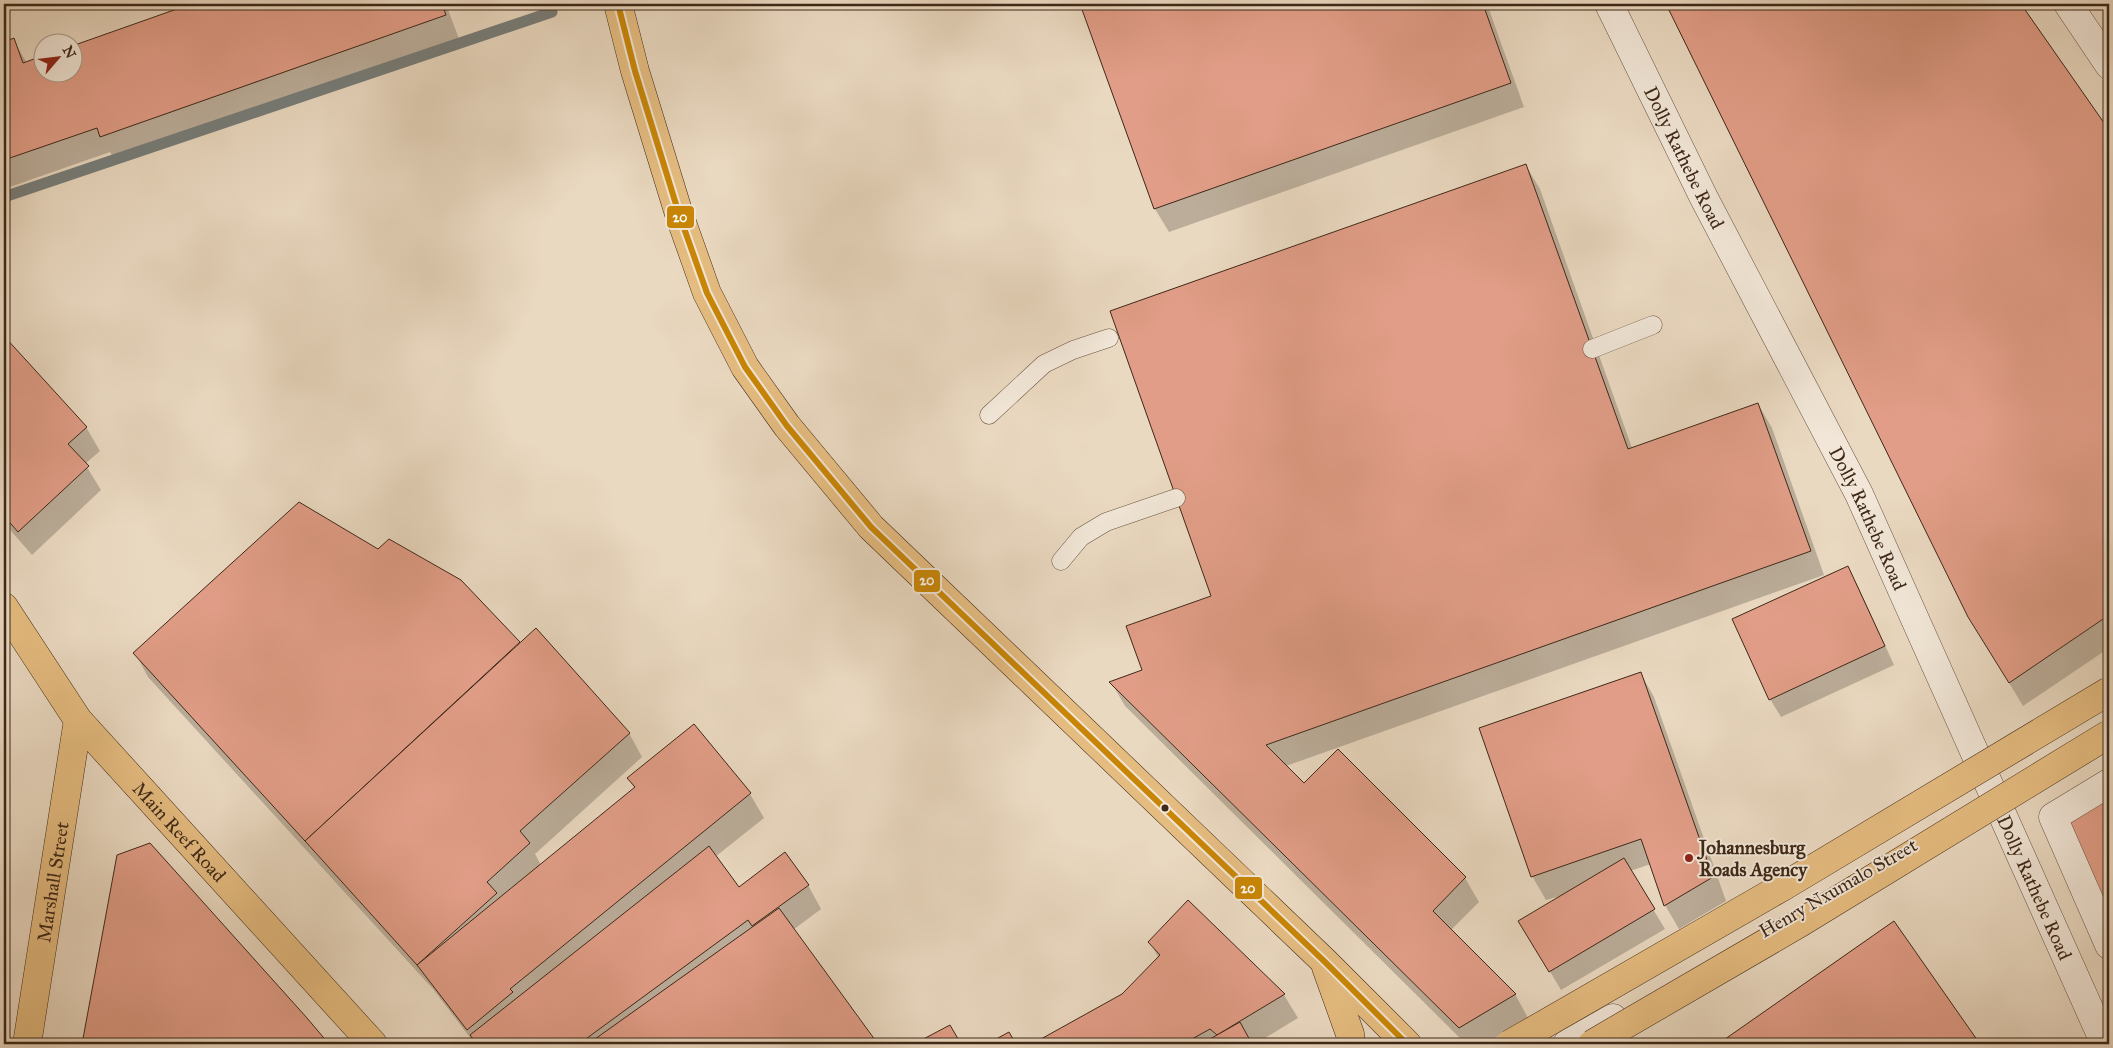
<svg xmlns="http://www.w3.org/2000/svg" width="2113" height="1048" font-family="'IM FELL Great Primer',serif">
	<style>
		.shadow { fill: #0003 }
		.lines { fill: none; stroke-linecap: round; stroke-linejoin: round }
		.stream { stroke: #777e7b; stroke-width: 11 }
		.building { fill: #e19d87; stroke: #3e2818 }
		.lane-casing { stroke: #695442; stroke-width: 19 }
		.street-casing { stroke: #695442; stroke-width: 29 }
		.primary-casing { stroke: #3e2818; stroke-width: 29 }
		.lane { stroke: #f1e6d7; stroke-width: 18 }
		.street { stroke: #f1e6d7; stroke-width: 28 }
		.primary { stroke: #e5bc80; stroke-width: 28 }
		.highway-bridge-casing { stroke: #3e2818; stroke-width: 29; stroke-linecap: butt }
		.highway-bridge { stroke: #e5bc80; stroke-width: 28 }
		.bus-1-casing { stroke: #f1e6d7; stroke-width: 10 }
		.bus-1 { stroke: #c98606; stroke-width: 6 }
		.bus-dot { fill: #3e2818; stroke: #f1e6d7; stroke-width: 2 }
		.poi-dot { fill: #8f2418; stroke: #f1e6d7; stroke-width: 2 }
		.labels { text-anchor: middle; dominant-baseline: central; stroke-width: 4; stroke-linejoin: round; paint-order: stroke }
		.street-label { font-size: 19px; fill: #3e2818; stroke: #f1e6d7 }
		.poi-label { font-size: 19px; font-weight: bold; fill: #3e2818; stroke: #f1e6d7; text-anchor: start }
		.line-badge { stroke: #f1e6d7; stroke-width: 2 }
		.badge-label { font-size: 14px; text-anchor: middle; font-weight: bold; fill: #fff }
	</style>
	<rect width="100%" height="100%" fill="#ead9c1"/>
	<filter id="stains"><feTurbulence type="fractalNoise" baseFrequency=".004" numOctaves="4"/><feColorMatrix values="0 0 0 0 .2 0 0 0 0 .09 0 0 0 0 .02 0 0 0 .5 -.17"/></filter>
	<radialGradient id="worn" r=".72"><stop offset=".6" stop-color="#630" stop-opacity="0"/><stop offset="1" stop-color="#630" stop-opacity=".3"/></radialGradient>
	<g class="shadow">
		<path d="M 195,4 L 446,4 L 459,39 L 115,160 L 110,152 L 4,189 L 4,43 L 13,40 L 27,63 L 42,58 L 42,72 L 72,72 L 72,47 Z"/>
		<path d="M 1082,4 L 1487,4 L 1524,107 L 1169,232 L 1155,209 Z"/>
		<path d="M 1667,4 L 2020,4 L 2109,132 L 2109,648 L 2023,706 L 1969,616 Z"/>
		<path d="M 2109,13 L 2109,25 L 2105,17 Z"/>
		<path d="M 1526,166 L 1540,189 L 1632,448 L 1758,404 L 1772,428 L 1824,575 L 1286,766 L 1304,785 L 1338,751 L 1465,878 L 1479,902 L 1451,930 L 1515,994 L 1528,1018 L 1485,1044 L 1466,1044 L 1125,706 L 1111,682 L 1144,670 L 1213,597 Z"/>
		<path d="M 4,338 L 86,427 L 100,451 L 85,464 L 101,490 L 32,555 L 4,523 Z"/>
		<path d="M 378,550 L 460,581 L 520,644 L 629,733 L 642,757 L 535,854 L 541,865 L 635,789 L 628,778 L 694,725 L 750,794 L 764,818 L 715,857 L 739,888 L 808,885 L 821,909 L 793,930 L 877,1044 L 475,1044 L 433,989 L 148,677 L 135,653 Z"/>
		<path d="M 1848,568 L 1858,586 L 1894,665 L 1781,717 L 1770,699 Z"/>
		<path d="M 1641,674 L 1654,697 L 1726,901 L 1679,929 L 1665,905 L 1651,864 L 1630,871 L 1665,929 L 1561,990 L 1520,921 L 1564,895 L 1546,900 L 1532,876 Z"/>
		<path d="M 2109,791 L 2109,915 L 2065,818 Z"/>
		<path d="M 118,856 L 306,1019 L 327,1044 L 84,1044 Z"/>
		<path d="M 1188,901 L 1284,995 L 1298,1018 L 1255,1044 L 1035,1044 L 1122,995 L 1159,959 L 1150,942 Z"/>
		<path d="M 1894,922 L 1979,1044 L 1721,1044 Z"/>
	</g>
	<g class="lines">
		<path class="stream" d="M 4,197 L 552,12"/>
	</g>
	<g class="building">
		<path d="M 191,4 L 442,4 L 446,15 L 100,137 L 97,128 L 4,160 L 4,42 L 14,38 L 23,63 L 42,56 L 42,72 L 72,72 L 72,46 Z"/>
		<path d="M 1080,4 L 1483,4 L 1511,83 L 1154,209 Z"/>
		<path d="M 1666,4 L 2021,4 L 2109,130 L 2109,615 L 2009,683 L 1968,617 Z"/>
		<path d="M 1526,164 L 1628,449 L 1758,403 L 1811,551 L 1266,745 L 1304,783 L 1338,749 L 1466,877 L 1433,911 L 1516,994 L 1459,1028 L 1109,682 L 1142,670 L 1126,626 L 1211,596 L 1110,311 Z"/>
		<path d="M 4,336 L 87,427 L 68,444 L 89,466 L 18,532 L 4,516 Z"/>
		<path d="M 299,502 L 378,549 L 389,539 L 461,580 L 520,642 L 305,841 L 133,653 Z"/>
		<path d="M 1848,566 L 1885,646 L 1769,700 L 1732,619 Z"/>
		<path d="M 536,628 L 630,733 L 520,831 L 530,843 L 487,882 L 497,893 L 417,965 L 305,841 Z"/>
		<path d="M 1641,672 L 1713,877 L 1664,906 L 1641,839 L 1531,877 L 1479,728 Z"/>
		<path d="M 694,724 L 751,793 L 510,989 L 513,992 L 467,1030 L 417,965 L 635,787 L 627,778 Z"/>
		<path d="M 2109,789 L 2109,918 L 2063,817 Z"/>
		<path d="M 150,843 L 307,1018 L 329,1044 L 82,1044 L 117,855 Z"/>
		<path d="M 709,846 L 739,887 L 785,852 L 809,885 L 752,926 L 748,920 L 579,1044 L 477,1044 L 470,1035 Z"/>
		<path d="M 1624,858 L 1655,909 L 1549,972 L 1518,921 Z"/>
		<path d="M 1188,900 L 1285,994 L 1217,1035 L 1210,1029 L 1183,1044 L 1032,1044 L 1122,994 L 1160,955 L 1148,942 Z"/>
		<path d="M 779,908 L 878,1044 L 588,1044 Z"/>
		<path d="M 1894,921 L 1980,1044 L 1718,1044 Z"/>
		<path d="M 1240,1022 L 1252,1044 L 1201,1044 L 1217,1035 Z"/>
		<path d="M 950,1025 L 961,1044 L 914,1044 Z"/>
		<path d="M 1009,1032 L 1016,1044 L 987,1044 Z"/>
	</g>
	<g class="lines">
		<g class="lane-casing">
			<g id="lane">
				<path d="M 1592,349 L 1653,325"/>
				<path d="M 989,415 L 1044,364 L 1073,350 L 1109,338"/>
				<path d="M 1061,561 L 1081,537 L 1106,522 L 1176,498"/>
			</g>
		</g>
		<g class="street-casing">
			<g id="street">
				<path id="s1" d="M 1609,4 L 1704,198 L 1859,494 L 2105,1044"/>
				<path d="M 2068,4 L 2109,65"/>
				<path d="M 2109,783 L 2053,817 L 2109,945"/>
				<path d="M 1567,1044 L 1613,1018"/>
			</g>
		</g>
		<g class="primary-casing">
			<g id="primary">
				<path d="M 618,4 L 635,71 L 679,214 L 707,293 L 745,367 L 787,426 L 871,527 L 1325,962 L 1407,1044"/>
				<path id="s2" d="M 4,607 L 78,720 L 373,1044"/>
				<path d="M 1326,967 L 1350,1034 L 1351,1044"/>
				<path id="s3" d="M 27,1044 L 78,720"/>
			</g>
		</g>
		<use href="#lane" class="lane"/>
		<use href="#street" class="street"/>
		<use href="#primary" class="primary"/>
		<g class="highway-bridge-casing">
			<g id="highway-bridge">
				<path d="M 1510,1044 L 1784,886 L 2109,691"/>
				<path d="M 1592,1044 L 1800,923 L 2109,734"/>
			</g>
		</g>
		<use href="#highway-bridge" class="highway-bridge"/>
		<g class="bus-1-casing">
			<path id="bus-1" d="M 618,4 L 635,71 L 679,214 L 707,293 L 745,367 L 787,426 L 871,527 L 1325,962 L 1407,1044"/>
		</g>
		<use href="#bus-1" class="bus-1"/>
	</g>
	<circle class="bus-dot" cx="1165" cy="808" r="4.5"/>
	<circle class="poi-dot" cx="1689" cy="858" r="5"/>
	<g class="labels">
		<g class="street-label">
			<text stroke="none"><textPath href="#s1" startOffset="171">Dolly Rathebe Road</textPath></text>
			<text stroke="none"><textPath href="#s1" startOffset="576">Dolly Rathebe Road</textPath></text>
			<text stroke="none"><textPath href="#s2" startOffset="286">Main Reef Road</textPath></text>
			<text stroke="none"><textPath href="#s3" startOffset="164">Marshall Street</textPath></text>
			<text stroke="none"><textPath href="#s1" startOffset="981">Dolly Rathebe Road</textPath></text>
			<text transform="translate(1838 888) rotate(-30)">Henry Nxumalo Street</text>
		</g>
		<g class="poi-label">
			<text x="1699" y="847">Johannesburg<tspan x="1699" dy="22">Roads Agency</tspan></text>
		</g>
	</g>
	<g class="line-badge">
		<rect x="666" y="205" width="29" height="24" rx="5" fill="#c98606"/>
		<rect x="913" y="569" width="28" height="24" rx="5" fill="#c98606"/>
		<rect x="1234" y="876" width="29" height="24" rx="5" fill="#c98606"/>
	</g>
	<g class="badge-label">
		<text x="680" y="222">20</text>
		<text x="927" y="585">20</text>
		<text x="1248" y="893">20</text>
	</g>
	<rect width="2113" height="1048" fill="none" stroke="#ead9c1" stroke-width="20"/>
	<rect x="5" y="5" width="2103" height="1038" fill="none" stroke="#3e2818" stroke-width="2.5"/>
	<rect x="10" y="10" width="2093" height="1028" fill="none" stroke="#3e2818"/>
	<g transform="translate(58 58) rotate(62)"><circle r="24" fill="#f1e6d7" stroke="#a99a8b"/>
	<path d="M0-4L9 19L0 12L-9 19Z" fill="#8f2418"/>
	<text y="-8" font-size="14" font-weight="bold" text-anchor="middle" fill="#3e2818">N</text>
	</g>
	<rect width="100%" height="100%" filter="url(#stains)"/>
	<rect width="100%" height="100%" fill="url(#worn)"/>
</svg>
